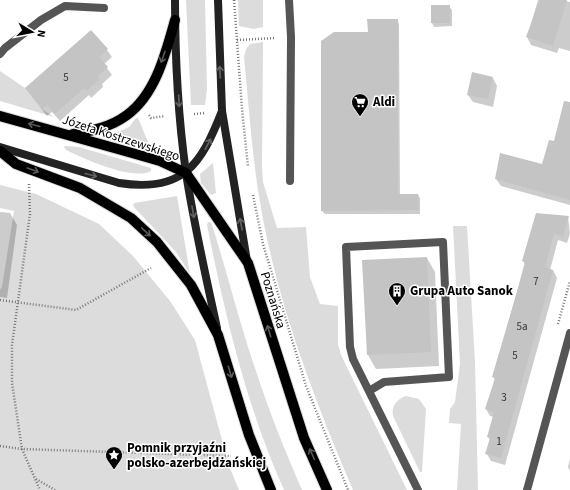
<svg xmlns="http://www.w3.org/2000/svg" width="570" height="490" font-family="'Source Sans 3',sans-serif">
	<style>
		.green { fill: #dcdcdc }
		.shadow { fill: #0003 }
		.building { fill: #c4c4c4 }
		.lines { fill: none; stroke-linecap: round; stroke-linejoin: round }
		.primary-casing { stroke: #dbdbdb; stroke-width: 12 }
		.path { stroke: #777; stroke-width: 2.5; stroke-dasharray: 1 2; stroke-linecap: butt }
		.service { stroke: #555; stroke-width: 8 }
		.minor { stroke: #555; stroke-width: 8 }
		.secondary { stroke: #222; stroke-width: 8 }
		.primary { stroke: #000; stroke-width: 10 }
		.oneway { stroke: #595959 }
		.oneway2 { stroke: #646464 }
		.labels { text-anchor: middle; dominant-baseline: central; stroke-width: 3; stroke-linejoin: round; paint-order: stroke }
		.number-label { font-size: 11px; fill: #313131 }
		.poi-label { font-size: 13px; font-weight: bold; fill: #000; stroke: #fff; text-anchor: start }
		.street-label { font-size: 13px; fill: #000; stroke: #fff }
	</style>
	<rect width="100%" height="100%" fill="#fff"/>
	<g class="green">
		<path d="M 186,0 L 205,0 L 207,89 L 205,105 L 191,105 Z"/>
		<path d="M 238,0 L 263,0 L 263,27 L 254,29 L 239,26 Z"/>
		<path d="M 263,42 L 262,167 L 263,182 L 277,228 L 306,227 L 310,277 L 320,304 L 338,306 L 338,344 L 341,355 L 407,490 L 353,490 C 314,399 278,305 261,208 C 252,158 249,107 244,57 L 246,49 L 250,44 Z"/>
		<path d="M 0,71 L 25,88 L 42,109 L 54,117 L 0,101 Z"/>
		<path d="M 136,118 L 138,118 L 151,149 L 150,150 L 108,139 L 108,137 L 129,127 Z"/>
		<path d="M 65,146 L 79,147 L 151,168 L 151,171 C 132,181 85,159 66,150 L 64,147 Z"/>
		<path d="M 213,163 L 216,193 L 211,195 L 201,183 L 200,174 Z"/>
		<path d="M 0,185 L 36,194 L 99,224 L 133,256 L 170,301 L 195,340 L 229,466 L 239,490 L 0,490 L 0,290 L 2,287 L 14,211 L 0,208 Z"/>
		<path d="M 177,196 L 190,274 L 176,252 L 133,206 L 134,203 Z"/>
		<path d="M 208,222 L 211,222 C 227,271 239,322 256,371 C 269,411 285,451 302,490 L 284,490 C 246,405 225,315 207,225 Z"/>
		<path d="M 453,226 L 467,226 L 475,362 L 478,490 L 457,490 L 461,424 L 449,423 L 450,409 L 455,402 L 460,364 Z"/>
		<path d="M 406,396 L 419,399 L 426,409 L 422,472 L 420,472 L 393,416 C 391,406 397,399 406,396 Z"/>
	</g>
	<g class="shadow">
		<path d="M 538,0 L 562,0 L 570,2 L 570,51 L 559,48 L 557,53 L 531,45 L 527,37 Z"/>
		<path d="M 449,6 L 452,10 L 452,26 L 434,27 L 432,23 Z"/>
		<path d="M 397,20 L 399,24 L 400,195 L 418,195 L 420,198 L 420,214 L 325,214 L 322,211 L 369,33 Z"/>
		<path d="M 107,50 L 112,57 L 104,64 L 112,75 L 102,84 L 103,87 L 91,98 L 89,95 L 60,121 L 52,112 L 47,116 L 26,89 Z"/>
		<path d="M 493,78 L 497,86 L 493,107 L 473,102 L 468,95 Z"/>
		<path d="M 570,109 L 570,205 L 501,186 L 496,179 L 543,166 Z"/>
		<path d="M 0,212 L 10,213 L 17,225 L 7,298 L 0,297 Z"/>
		<path d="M 568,217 L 570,233 L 567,243 L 558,240 L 550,270 L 553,270 L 557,278 L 505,465 L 491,461 L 487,454 L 490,440 L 488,437 L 494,417 L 490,416 L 486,409 L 495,380 L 493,377 L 525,264 L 523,261 Z"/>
		<path d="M 427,258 L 435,272 L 439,366 L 376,369 L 368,355 L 363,261 Z"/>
		<path d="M 570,459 L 570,471 L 568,467 Z"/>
	</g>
	<g class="building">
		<path d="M 540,0 L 567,0 L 553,46 L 526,37 Z"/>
		<rect x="431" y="5" width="19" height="18"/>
		<path d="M 367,19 L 398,19 L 398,194 L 418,194 L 419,210 L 321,211 L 321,41 L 334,32 L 368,32 Z"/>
		<path d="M 91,30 L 108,49 L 99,57 L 108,67 L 97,77 L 100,79 L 86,91 L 84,88 L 55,114 L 47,105 L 42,109 L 25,88 Z"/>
		<path d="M 472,72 L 493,77 L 488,99 L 467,95 Z"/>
		<path d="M 564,101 L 570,102 L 570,200 L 495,179 L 500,153 L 542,164 L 549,140 L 554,141 Z"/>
		<path d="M 536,213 L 569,216 L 563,236 L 554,234 L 545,267 L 553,270 L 501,458 L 485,454 L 490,438 L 487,437 L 494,412 L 485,409 L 495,378 L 492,377 L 516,295 L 525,262 L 522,261 Z"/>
		<path d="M 427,257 L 431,352 L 367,355 L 362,260 Z"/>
	</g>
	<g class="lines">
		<g class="primary-casing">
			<g id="primary">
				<path d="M 0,116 L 125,151 L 160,161 L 186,173 L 248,263 L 304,438 L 327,490"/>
				<path d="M 73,134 C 92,131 111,127 127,115 C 156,94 166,52 175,20"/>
				<path d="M 0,151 L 16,164 L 80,188 L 131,218 L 157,242 L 191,285 L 218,335 L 249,435 L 271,490"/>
			</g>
		</g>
		<g class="path">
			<path d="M 234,0 L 242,109 L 248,167"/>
			<path d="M 237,40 L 276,38"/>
			<path d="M 194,114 L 205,113"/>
			<path d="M 149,115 L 151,118 L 165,116"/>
			<path d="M 29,184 L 30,214 L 12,345 L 12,383 L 22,449 L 40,490"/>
			<path d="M 253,195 L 263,244 L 306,386 L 348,490"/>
			<path d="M 0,300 L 76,310 L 151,268"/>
			<path d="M 558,324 L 570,281"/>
			<path d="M 0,446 L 22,449 L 231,456"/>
			<path d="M 36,479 L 55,490"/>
		</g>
		<g class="service">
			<path d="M 289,0 L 291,37 L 290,181"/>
			<path d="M 0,54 L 5,48 L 41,20 L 65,6 L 104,8"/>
			<path d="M 369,391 L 384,382 L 449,377 L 443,242 L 346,247 L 350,347 L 353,359 L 418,490"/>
		</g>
		<path class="minor" d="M 527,490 L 570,333"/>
		<g class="secondary">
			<path d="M 175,0 C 175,57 178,116 186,173 C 194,225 206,277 217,328"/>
			<path d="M 218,0 L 222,111 L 247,261"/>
			<path d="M 0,147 L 119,183 C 183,193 201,165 222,111"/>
		</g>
		<use href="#primary" class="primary"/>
	</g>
	<defs><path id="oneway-shaft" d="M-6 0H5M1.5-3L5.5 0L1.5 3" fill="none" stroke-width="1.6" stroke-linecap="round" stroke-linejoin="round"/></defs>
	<g class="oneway">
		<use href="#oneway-shaft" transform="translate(163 57) rotate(110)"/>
		<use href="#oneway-shaft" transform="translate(34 125) rotate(-165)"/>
		<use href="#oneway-shaft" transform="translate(33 170) rotate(20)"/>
		<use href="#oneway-shaft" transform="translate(146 232) rotate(43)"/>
		<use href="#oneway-shaft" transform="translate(269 331) rotate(-107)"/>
		<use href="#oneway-shaft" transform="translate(230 372) rotate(73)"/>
		<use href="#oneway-shaft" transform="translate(312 454) rotate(-114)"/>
	</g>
	<g class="oneway2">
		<use href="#oneway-shaft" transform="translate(220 72) rotate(-93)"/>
		<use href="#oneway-shaft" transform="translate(179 101) rotate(87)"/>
		<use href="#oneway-shaft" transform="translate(208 144) rotate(-62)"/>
		<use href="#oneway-shaft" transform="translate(91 175) rotate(15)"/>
		<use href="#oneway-shaft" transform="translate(193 212) rotate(80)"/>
		<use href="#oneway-shaft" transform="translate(241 224) rotate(-101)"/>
	</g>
	<defs>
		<g id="supermarket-pin" transform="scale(0.9)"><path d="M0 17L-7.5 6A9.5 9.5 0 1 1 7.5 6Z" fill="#000" stroke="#fff"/><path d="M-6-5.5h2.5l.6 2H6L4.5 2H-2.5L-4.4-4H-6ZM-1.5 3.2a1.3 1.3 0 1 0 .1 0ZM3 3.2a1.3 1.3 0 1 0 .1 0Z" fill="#fff"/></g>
		<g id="building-pin" transform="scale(0.9)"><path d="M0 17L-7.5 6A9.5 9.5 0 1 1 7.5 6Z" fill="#000" stroke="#fff"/><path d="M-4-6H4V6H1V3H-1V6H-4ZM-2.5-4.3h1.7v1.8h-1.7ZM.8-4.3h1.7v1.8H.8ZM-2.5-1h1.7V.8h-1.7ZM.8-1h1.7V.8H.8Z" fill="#fff"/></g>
		<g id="sight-pin" transform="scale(0.9)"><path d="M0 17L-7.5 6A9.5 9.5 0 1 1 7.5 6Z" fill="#000" stroke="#fff"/><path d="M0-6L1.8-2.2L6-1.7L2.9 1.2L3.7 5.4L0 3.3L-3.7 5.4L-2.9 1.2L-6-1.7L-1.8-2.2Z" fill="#fff"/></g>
	</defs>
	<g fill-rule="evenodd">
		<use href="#supermarket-pin" x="360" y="102"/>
		<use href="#building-pin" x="397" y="291"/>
		<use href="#sight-pin" x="114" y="455"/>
	</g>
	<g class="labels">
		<g class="number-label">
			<text x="66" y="77">5</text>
			<text x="536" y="281">7</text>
			<text x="522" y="326">5a</text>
			<text x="515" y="355">5</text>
			<text x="504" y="397">3</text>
			<text x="499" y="441">1</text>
		</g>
		<g class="poi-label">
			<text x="373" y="102">Aldi</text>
			<text x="410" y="291">Grupa Auto Sanok</text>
			<text x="127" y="448">Pomnik przyjaźni<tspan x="127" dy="15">polsko-azerbejdżańskiej</tspan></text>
		</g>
		<g class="street-label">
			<text transform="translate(121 138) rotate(18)">Józefa Kostrzewskiego</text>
			<text transform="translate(273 300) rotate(73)">Poznańska</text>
		</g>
	</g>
	<g transform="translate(32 32) rotate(100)" stroke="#ffffff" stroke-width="3" paint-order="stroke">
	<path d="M0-3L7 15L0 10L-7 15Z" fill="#000000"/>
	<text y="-6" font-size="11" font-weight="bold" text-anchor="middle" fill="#000000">N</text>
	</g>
</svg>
